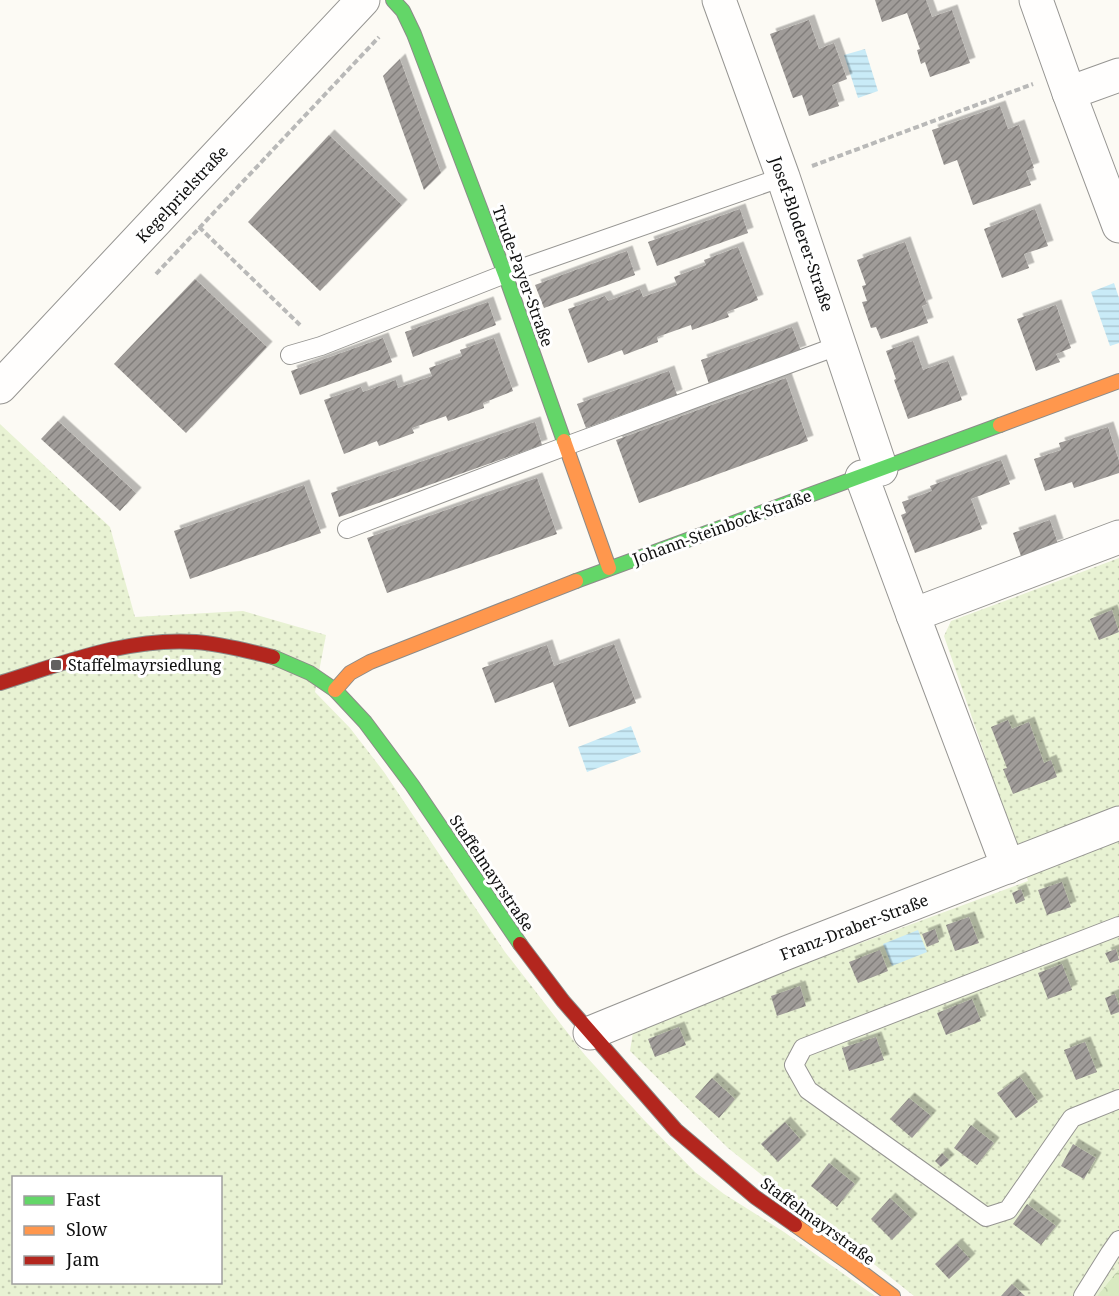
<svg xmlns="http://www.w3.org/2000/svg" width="1119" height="1296" font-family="'Noto Serif',serif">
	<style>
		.grass { fill: url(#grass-dots); fill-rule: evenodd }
		.forest { fill: url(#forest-crowns) }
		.water { fill: url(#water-rules) }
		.building { fill: url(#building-hatch); filter: url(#shadow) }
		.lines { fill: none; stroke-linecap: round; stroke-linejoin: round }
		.lane-casing { stroke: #969592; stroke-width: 20 }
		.street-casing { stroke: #969592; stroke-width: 35 }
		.fast-casing { stroke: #8c8b89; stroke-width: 16 }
		.slow-casing { stroke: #8c8b89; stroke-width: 16 }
		.jam-casing { stroke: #8c8b89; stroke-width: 16 }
		.path { stroke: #b9b9b8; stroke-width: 4; stroke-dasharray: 6 3; stroke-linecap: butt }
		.lane { stroke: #fffefd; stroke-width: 18 }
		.street { stroke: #fffefd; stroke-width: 33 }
		.fast { stroke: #63d668; stroke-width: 14 }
		.slow { stroke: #ff974d; stroke-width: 14 }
		.jam { stroke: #b3261e; stroke-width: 14 }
		.poi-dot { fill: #62615f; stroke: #fff; stroke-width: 2 }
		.labels { text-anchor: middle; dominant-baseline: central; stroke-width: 6; stroke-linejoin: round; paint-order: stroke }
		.street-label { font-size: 16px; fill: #0f0f0f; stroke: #fff }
		.poi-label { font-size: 16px; fill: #0f0f0f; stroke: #fff; text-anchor: start }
	</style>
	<defs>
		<pattern id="grass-dots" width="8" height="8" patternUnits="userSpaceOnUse" patternTransform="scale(1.5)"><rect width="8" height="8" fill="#e8f2d3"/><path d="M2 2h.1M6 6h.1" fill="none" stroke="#c6ceb4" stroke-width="1.8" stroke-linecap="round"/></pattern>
		<pattern id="forest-crowns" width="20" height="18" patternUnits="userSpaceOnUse" patternTransform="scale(1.5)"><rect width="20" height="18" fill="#d9eac1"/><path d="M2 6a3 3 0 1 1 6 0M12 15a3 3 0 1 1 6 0" fill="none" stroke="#b9c8a5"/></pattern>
		<pattern id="water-rules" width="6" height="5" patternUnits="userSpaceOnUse" patternTransform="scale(1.5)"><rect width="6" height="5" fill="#c9ebf7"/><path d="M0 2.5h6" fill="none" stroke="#abc8d3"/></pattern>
		<pattern id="building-hatch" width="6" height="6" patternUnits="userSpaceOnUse" patternTransform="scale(1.5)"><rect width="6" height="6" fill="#a09c99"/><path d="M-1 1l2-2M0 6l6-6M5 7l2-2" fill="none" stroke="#817e7b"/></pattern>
		<filter id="shadow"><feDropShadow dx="5.5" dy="-5.5" stdDeviation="0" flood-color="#0004"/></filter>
	</defs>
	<rect width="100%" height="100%" fill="#fcfaf4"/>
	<g class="grass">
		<path d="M 0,424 L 110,527 L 135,617 L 243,611 L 326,635 L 315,692 L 350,728 L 384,772 L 505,952 L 584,1054 L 644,1120 L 695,1172 L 724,1194 L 784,1232 L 875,1296 L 0,1296 ZM 14,1178 L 220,1178 L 220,1282 L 14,1282 Z"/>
		<path d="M 1119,558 L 1119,1269 L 1097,1296 L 914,1296 L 728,1148 L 630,1051 L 633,1032 L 742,987 L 1028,881 L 944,636 L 951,621 Z"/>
	</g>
	<path class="forest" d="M 1119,1269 L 1119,1296 L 1097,1296 Z"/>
	<g class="water">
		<path d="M 865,49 L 878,91 L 858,98 L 844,55 Z"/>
		<path d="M 1114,283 L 1119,298 L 1119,343 L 1110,346 L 1091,292 Z"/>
		<path d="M 631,726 L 641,752 L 587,772 L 578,747 Z"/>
		<path d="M 918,930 L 927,952 L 892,966 L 883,944 Z"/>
	</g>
	<g class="building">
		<path d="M 875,0 L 926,0 L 932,17 L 952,10 L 970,63 L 930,77 L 925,62 L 921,64 L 917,50 L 920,49 L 907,13 L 882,22 Z"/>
		<path d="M 809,20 L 819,49 L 834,43 L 847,79 L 832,85 L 839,106 L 809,116 L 802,95 L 793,98 L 770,34 Z"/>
		<path d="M 400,59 L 441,173 L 424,190 L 383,76 Z"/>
		<path d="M 1000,106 L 1008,129 L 1019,125 L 1034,168 L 1026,171 L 1031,185 L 973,205 L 957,160 L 944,165 L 932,130 Z"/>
		<path d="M 329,135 L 402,205 L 320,291 L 248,222 Z"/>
		<path d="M 740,209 L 748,233 L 657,266 L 648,242 Z"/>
		<path d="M 1035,209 L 1048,246 L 1024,254 L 1029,268 L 1002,278 L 984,229 Z"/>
		<path d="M 905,242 L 927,304 L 922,306 L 928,323 L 881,339 L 876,327 L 871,328 L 862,302 L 867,301 L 862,286 L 866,285 L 857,260 Z"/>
		<path d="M 738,247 L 758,300 L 727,312 L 729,317 L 692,330 L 691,325 L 657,337 L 658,342 L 624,355 L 622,350 L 588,363 L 568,309 L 605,296 L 608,301 L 640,289 L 643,297 L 677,285 L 674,277 L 706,265 L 704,260 Z"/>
		<path d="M 627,251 L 635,275 L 544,308 L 535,285 Z"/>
		<path d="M 195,279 L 267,347 L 186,433 L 114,364 Z"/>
		<path d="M 488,302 L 496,325 L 413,357 L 405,332 Z"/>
		<path d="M 1056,305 L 1071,348 L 1056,354 L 1060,362 L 1036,371 L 1017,319 Z"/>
		<path d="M 792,327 L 801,351 L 709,384 L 701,360 Z"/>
		<path d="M 383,338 L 392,362 L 300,395 L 291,371 Z"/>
		<path d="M 494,338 L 513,391 L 483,403 L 484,408 L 448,421 L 446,416 L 412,428 L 414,433 L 379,446 L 377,441 L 344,454 L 324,400 L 361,387 L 363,392 L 396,380 L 398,388 L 432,376 L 429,368 L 462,356 L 460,350 Z"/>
		<path d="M 913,341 L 923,370 L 948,361 L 962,400 L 908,419 L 894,380 L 896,379 L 886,351 Z"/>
		<path d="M 669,371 L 677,395 L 586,428 L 577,404 Z"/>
		<path d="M 786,378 L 808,441 L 639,503 L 616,440 Z"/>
		<path d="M 58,421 L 136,493 L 120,511 L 41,439 Z"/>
		<path d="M 535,422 L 542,445 L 339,517 L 331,493 Z"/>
		<path d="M 1108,427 L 1119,461 L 1119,473 L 1074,488 L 1072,482 L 1045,491 L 1034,459 L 1061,450 L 1059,443 Z"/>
		<path d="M 1001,460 L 1010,484 L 971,499 L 982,529 L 915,553 L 901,515 L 906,513 L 902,502 L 932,491 L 930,486 Z"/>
		<path d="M 537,478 L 557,534 L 387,593 L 367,538 Z"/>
		<path d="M 304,485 L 321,533 L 190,579 L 174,531 Z"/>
		<path d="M 1050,520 L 1058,544 L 1021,556 L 1013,533 Z"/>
		<path d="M 1112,610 L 1119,632 L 1099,640 L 1090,619 Z"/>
		<path d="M 614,644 L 636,703 L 569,727 L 553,682 L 495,703 L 482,668 L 547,645 L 554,666 Z"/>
		<path d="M 1008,720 L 1012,729 L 1029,722 L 1044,763 L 1051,760 L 1057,777 L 1013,794 L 1003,769 L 1007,768 L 991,727 Z"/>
		<path d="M 1062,882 L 1071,907 L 1047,915 L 1038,890 Z"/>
		<path d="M 1021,889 L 1025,900 L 1016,904 L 1012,893 Z"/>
		<path d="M 969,917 L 979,943 L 955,951 L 946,925 Z"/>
		<path d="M 935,929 L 939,942 L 927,947 L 922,934 Z"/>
		<path d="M 1116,949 L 1119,960 L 1110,963 L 1105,953 Z"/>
		<path d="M 880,950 L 888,971 L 858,983 L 849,962 Z"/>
		<path d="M 1062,964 L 1072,990 L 1048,999 L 1038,973 Z"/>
		<path d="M 800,986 L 806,1006 L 777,1016 L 771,996 Z"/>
		<path d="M 1115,994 L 1119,1006 L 1119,1012 L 1111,1015 L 1105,998 Z"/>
		<path d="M 972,999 L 981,1021 L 946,1035 L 937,1013 Z"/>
		<path d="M 679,1027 L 686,1045 L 655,1057 L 648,1039 Z"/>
		<path d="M 876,1037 L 884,1060 L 849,1071 L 842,1048 Z"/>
		<path d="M 1085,1042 L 1097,1072 L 1076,1080 L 1064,1050 Z"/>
		<path d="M 1020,1077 L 1038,1102 L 1016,1118 L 997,1093 Z"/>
		<path d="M 712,1078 L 735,1099 L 719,1118 L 695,1097 Z"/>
		<path d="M 909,1098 L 931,1116 L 912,1138 L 890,1119 Z"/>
		<path d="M 785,1122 L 801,1140 L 778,1162 L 761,1144 Z"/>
		<path d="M 971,1125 L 994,1143 L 977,1165 L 954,1148 Z"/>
		<path d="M 1073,1144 L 1096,1158 L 1084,1179 L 1061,1166 Z"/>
		<path d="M 942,1153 L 949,1160 L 941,1167 L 935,1161 Z"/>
		<path d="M 829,1163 L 855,1184 L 837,1207 L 811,1186 Z"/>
		<path d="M 890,1198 L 912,1219 L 892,1240 L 871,1219 Z"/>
		<path d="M 1027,1204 L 1056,1226 L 1041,1245 L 1013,1224 Z"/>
		<path d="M 956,1244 L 970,1259 L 949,1279 L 935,1264 Z"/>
		<path d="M 1012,1284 L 1025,1296 L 1001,1296 Z"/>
	</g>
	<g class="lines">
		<g class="lane-casing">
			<g id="lane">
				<path d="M 290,355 L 321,346 L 505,274 L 783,177"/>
				<path d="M 347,529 L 566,446 L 840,345"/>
				<path d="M 1119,926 L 803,1048 L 794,1065 L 808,1090 L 986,1217 L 1008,1210 L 1072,1118 L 1119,1099"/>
				<path d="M 1083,1296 L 1110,1253 L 1119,1240"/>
			</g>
		</g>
		<g class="street-casing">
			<g id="street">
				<path d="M 719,0 L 783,177 L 881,469"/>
				<path d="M 1036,0 L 1069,93 L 1119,226"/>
				<path d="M 1069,93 L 1119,75"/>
				<path d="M 0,387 L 363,0"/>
				<path d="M 862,477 L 913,615"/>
				<path d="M 1008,867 L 913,615 L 1119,537"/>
				<path d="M 590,1033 L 786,953 L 1119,823"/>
			</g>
		</g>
		<g class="fast-casing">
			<g id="fast">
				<path d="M 393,0 L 403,11 L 414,34 L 505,274 L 564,441"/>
				<path d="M 576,581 L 1000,425"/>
				<path d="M 273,657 L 310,673 L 335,690 L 365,722 L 412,785 L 520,944"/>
			</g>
		</g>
		<g class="slow-casing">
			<g id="slow">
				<path d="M 1000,425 L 1119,381"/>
				<path d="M 564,441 L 609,568"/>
				<path d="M 335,690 L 350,673 L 370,662 L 576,581"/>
				<path d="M 795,1225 L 852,1265 L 893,1296"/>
			</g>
		</g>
		<g class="jam-casing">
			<g id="jam">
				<path d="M 0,683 C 64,663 128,637 196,642 C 222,644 248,651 273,657"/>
				<path d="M 520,944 L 563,1001 L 676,1130 L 755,1197 L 795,1225"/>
			</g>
		</g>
		<g class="path">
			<path d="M 812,166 L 1033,84"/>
			<path d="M 199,227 L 300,325"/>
			<path d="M 156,274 L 379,37"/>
		</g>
		<use href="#lane" class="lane"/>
		<use href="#street" class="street"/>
		<use href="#fast" class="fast"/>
		<use href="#slow" class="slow"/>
		<use href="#jam" class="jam"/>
	</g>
	<rect class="poi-dot" x="50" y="659" width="12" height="12" rx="3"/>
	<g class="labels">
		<g class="street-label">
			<text transform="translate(182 194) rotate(-47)">Kegelprielstraße</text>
			<text transform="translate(802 234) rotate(71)">Josef-Bloderer-Straße</text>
			<text transform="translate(523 276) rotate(70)">Trude-Payer-Straße</text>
			<text transform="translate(722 527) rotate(-20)">Johann-Steinbock-Straße</text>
			<text transform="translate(492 873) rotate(56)">Staffelmayrstraße</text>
			<text transform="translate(854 927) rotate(-21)">Franz-Draber-Straße</text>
			<text transform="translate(818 1221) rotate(36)">Staffelmayrstraße</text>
		</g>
		<g class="poi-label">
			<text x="68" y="665">Staffelmayrsiedlung</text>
		</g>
	</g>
	<rect x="12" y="1176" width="210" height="108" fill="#ffffff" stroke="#9f9f9f" stroke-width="1.5"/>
	<rect x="24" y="1196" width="30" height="9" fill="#63d668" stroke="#9f9f9f" stroke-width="1.5"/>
	<text x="66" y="1206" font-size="18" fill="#0f0f0f">Fast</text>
	<rect x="24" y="1226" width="30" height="9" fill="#ff974d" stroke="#9f9f9f" stroke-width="1.5"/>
	<text x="66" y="1236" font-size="18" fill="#0f0f0f">Slow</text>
	<rect x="24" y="1256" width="30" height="9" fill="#b3261e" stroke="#9f9f9f" stroke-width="1.5"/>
	<text x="66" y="1266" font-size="18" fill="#0f0f0f">Jam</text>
</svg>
